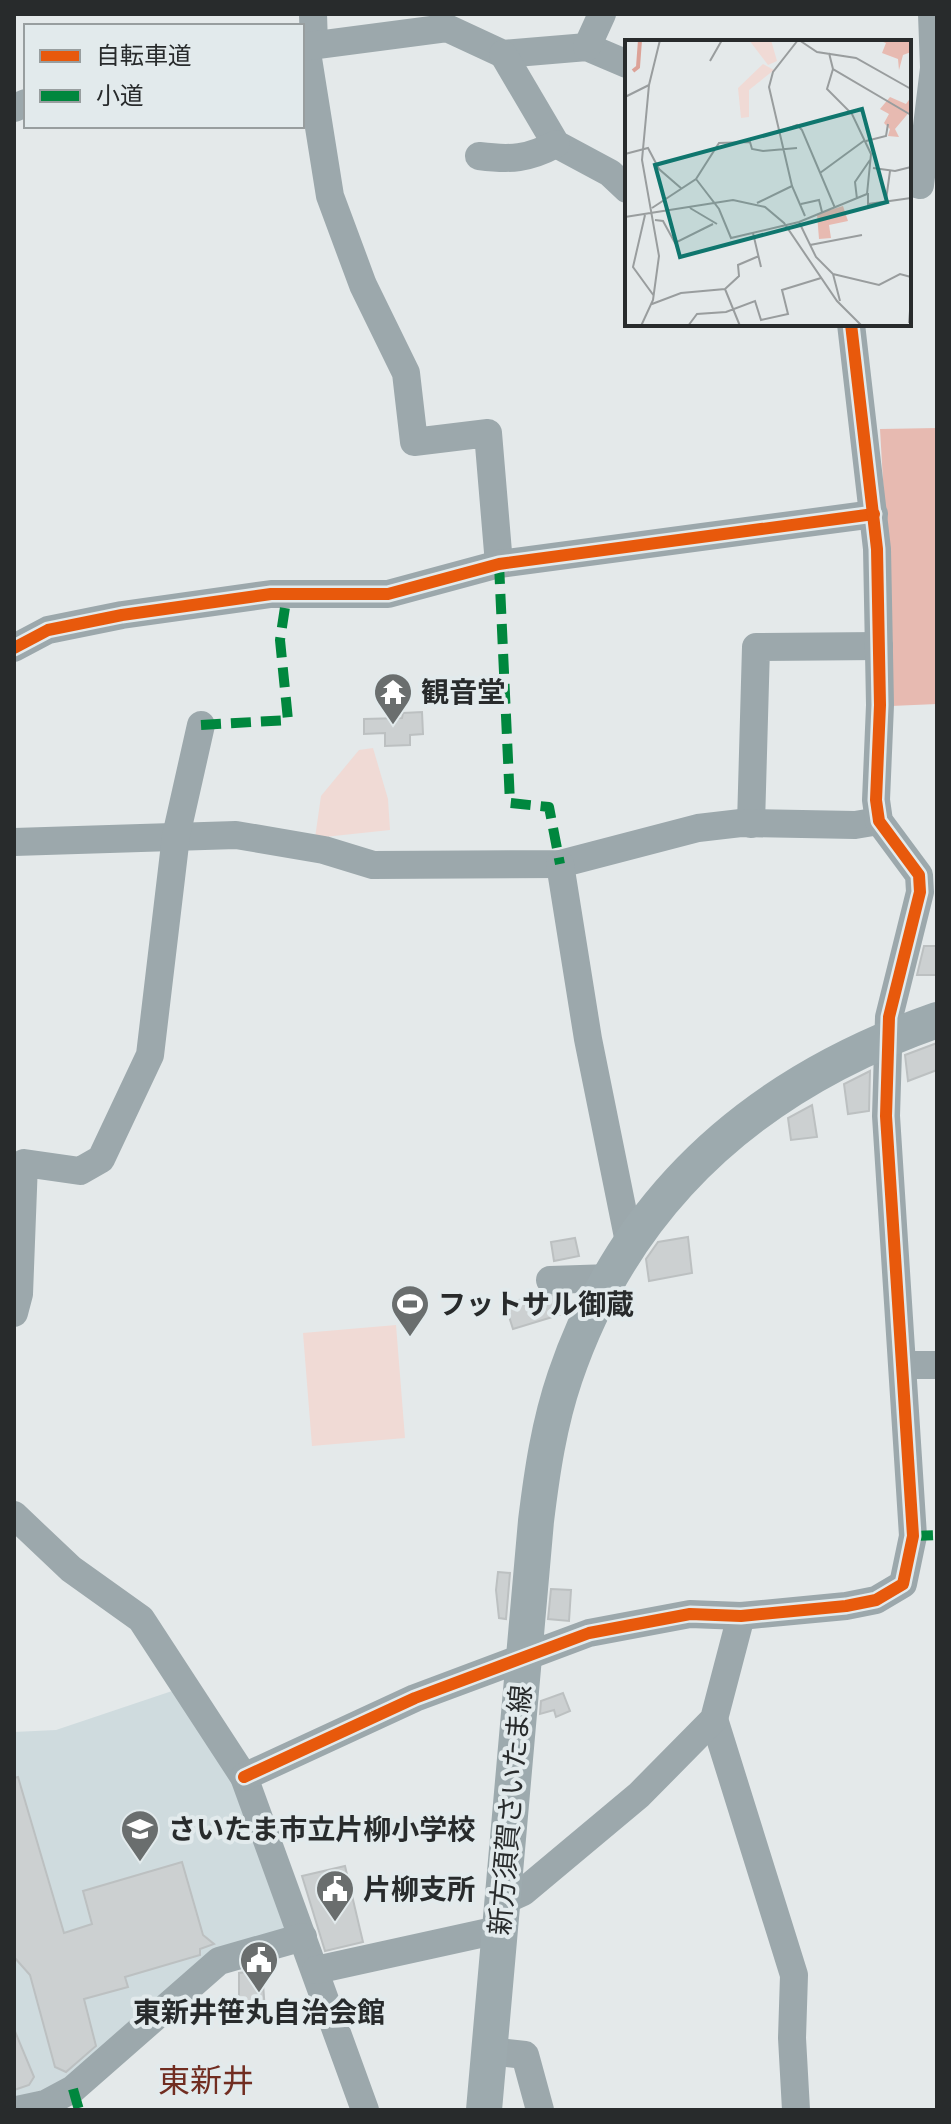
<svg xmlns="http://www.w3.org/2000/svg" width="951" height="2124" font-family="Montserrat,'Noto Sans JP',sans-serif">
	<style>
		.built { fill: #cfdbde }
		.green { fill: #f0dad5 }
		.forest { fill: #e7bab1 }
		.building { fill: #ccd0d1; stroke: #bcc0c1; stroke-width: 2 }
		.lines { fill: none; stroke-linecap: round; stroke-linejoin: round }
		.minor { stroke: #9ca8ac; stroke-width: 28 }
		.major { stroke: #9daaae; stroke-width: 36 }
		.quiet { stroke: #00873e; stroke-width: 10; stroke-dasharray: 20 10; stroke-linecap: butt }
		.cycleway-casing { stroke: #e2eaec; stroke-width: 17 }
		.cycleway { stroke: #e8590c; stroke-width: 12 }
		.labels { text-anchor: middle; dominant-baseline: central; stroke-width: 8; stroke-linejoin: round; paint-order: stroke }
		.poi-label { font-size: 28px; font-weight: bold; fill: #282b2c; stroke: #e2eaec; text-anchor: start }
		.street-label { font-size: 28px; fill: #282b2c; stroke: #e2eaec }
		.quarter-label { font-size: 32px; fill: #712d21; stroke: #e2eaec }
		.inset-river { fill: none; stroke: #dca297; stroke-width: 4 }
		.inset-road { fill: none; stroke: #999d9e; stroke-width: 2 }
		.view { fill: #0f766e; fill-opacity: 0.15; stroke: #0f766e; stroke-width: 4 }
		.inset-edge { fill: none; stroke: #282b2c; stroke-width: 4 }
	</style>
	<rect width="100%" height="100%" fill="#e4e9ea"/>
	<path class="built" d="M 181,1688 L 230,1769 L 291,1929 L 78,2074 L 14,2103 L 14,1732 L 56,1730 Z"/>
	<g class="green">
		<path d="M 373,748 L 388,799 L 390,830 L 315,838 L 321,796 L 359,750 Z"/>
		<path d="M 396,1325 L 405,1438 L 312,1446 L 303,1333 Z"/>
	</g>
	<path class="forest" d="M 937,428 L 937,704 L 891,706 L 888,567 L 880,429 Z"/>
	<g class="building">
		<path d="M 422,712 L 423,734 L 410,735 L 410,745 L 385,746 L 385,733 L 364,734 L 364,719 L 402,718 L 403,713 Z"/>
		<path d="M 924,946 L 937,946 L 937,975 L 917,975 Z"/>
		<path d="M 937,1043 L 937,1070 L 908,1081 L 905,1055 Z"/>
		<path d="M 870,1071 L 869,1111 L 848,1114 L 844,1084 Z"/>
		<path d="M 812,1105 L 817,1137 L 791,1140 L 788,1118 Z"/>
		<path d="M 688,1237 L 692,1273 L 649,1281 L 646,1259 L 658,1242 Z"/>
		<path d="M 575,1238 L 579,1256 L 554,1261 L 551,1242 Z"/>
		<path d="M 540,1294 L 568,1296 L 569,1312 L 513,1329 L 505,1304 Z"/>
		<path d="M 498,1572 L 510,1573 L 506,1619 L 499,1618 L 496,1590 Z"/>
		<path d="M 551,1589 L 571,1590 L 569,1621 L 548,1619 Z"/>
		<path d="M 563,1693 L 570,1711 L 556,1717 L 554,1710 L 540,1714 L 541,1701 Z"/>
		<path d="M 18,1777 L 64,1933 L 92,1924 L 83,1891 L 182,1862 L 203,1935 L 214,1944 L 200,1949 L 200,1955 L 125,1977 L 128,1987 L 84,1999 L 96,2046 L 66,2072 L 55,2067 L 30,1975 L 14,1957 L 14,1778 Z"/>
		<path d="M 345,1866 L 363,1942 L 325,1951 L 302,1876 Z"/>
		<path d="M 262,1970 L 265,2011 L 245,2013 L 244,2003 L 239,2003 L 239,1973 Z"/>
		<path d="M 14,2029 L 34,2077 L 29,2085 L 14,2090 Z"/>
	</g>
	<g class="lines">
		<g class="minor">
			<path d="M 313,14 L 314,45"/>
			<path d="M 306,46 L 330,196 L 363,285 L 406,373 L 414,442 L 488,433 L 499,564"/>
			<path d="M 302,47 L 447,28 L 503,54 L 587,47 L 627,64"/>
			<path d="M 587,47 L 602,14"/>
			<path d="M 503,54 L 556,144 L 610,173 L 627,189"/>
			<path d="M 14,108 L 26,103"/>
			<path d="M 479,156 C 511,160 528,159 556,144"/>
			<path d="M 909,182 L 920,185 L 934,68 L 932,14"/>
			<path d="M 14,648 L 48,630 L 122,615 L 271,594 L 388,594 L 499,564 L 874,514"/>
			<path d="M 751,824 L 756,647 L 879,646"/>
			<path d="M 14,842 L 236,835 L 324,850 L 373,865 L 560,864 L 698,828 L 741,823 L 855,825 L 879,821"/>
			<path d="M 560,864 L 588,1039 L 630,1247"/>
			<path d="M 550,1280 L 611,1278"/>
			<path d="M 14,1313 L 19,1294 L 24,1163 L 80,1171 L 101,1159 L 150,1055 L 176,836 L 201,725"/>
			<path d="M 904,1365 L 937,1365"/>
			<path d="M 14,1515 L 71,1569 L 141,1619 L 244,1777 L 365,2110"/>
			<path d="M 714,1719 L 794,1975 L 792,2038 L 796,2110"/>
			<path d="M 244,1777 L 415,1698 L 589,1633 L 690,1614 L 741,1616 L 846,1606 L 876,1600 L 903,1584 L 913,1536 L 886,1116 L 889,1017 L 920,892 L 919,875 L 879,821 L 876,800 L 880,705 L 877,549 L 851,324"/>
			<path d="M 501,1902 L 523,1892 L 639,1795 L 714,1719 L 741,1616"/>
			<path d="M 316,1970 L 498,1930"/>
			<path d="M 490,2051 L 525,2055 L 540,2110"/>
			<path d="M 17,2110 L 45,2104 L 73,2089 L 219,1961 L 303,1937"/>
		</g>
		<path class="major" d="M 484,2110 L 536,1521 C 542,1472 549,1424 565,1377 C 627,1195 759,1082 937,1020"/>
		<g class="quiet">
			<path d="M 499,564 L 510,803 L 549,807 L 560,864"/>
			<path d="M 201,725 L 288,720 L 280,640 L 287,594"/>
			<path d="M 913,1536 L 937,1535"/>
			<path d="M 73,2089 L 79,2110"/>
		</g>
		<g class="cycleway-casing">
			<g id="cycleway">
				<path d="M 14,648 L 48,630 L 122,615 L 271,594 L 388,594 L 499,564 L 874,514"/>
				<path d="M 244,1777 L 415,1698 L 589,1633 L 690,1614 L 741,1616 L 846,1606 L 876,1600 L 903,1584 L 913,1536 L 886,1116 L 889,1017 L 920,892 L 919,875 L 879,821 L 876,800 L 880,705 L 877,549 L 851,324"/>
			</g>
		</g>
		<use href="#cycleway" class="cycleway"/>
	</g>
	<defs>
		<g id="temple-pin" transform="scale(2)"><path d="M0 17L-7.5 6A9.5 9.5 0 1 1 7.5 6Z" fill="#6a6e6e" stroke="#e2eaec"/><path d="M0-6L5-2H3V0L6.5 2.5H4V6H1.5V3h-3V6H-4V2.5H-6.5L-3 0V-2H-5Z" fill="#fff"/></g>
		<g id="stadium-pin" transform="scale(2)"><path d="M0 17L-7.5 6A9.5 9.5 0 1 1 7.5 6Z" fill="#6a6e6e" stroke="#e2eaec"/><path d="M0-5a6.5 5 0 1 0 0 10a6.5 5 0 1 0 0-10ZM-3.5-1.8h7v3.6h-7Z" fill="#fff"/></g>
		<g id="school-pin" transform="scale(2)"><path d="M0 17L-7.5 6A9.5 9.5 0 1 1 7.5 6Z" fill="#6a6e6e" stroke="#e2eaec"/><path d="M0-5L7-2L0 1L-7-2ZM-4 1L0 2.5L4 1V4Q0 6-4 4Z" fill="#fff"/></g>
		<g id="civic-pin" transform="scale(2)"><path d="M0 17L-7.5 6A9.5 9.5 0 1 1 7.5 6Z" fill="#6a6e6e" stroke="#e2eaec"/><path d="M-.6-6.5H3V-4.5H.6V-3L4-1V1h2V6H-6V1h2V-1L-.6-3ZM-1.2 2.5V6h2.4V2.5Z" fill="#fff"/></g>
	</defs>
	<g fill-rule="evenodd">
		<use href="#temple-pin" x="393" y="692"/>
		<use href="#stadium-pin" x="410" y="1304"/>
		<use href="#school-pin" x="140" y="1829"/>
		<use href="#civic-pin" x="335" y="1889"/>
		<use href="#civic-pin" x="259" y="1960"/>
	</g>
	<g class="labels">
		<g class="poi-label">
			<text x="421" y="692">観音堂</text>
			<text x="438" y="1304">フットサル御蔵</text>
			<text x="168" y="1829">さいたま市立片柳小学校</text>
			<text x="363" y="1889">片柳支所</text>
			<text x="259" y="2012" text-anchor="middle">東新井笹丸自治会館</text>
		</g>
		<g class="street-label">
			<text transform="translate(510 1810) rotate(-85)">新方須賀さいたま線</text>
		</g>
		<g class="quarter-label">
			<text x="206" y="2080">東新井</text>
		</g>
	</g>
	<g transform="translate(625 40)">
		<rect width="286" height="286" fill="#e4e9ea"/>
		<path d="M 124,0 L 146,0 L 152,21 L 143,25 ZM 138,24 L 149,30 L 124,50 L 124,77 L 116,78 L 113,48 Z" fill="#f0dad5"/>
		<path d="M 253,0 L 286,0 L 286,12 L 278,15 L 274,30 L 273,19 L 257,13 L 261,3 ZM 265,57 L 281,64 L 286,57 L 286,70 L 270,89 L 274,97 L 263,96 L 265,89 L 259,83 L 264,74 L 255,69 ZM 218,166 L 223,181 L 204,185 L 206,198 L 194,199 L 192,174 Z" fill="#e7bab1"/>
		<path class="inset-river" d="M 8,31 L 13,27 L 15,0"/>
		<path class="inset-road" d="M 173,0 L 148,32 L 144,47 L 167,146 L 180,176M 174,0 L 192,12 L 231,18 L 286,49M 204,13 L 208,29 L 286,75M 85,21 L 97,0M 0,57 L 24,45M 155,92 L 172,85 L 177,90 L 210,168M 241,101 L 261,96 L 263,84M 0,114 L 23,108 L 34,129 L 57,149M 248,128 L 270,131 L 286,127M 195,133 L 240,100M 71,139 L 94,169 L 106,198 L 174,182 L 242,154 L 246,114 L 227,74 L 202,49 L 208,29M 243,153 L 243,164 L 286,158M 232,159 L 230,142 L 245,120M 261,160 L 265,131M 132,163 L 167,146M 176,164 L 194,160 L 197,172M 27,168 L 71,139 L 94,103 L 125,102 L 127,109 L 138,111 L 172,108M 65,168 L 92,184M 20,175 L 8,227 L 29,256M 0,177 L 108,160 L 140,167 L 159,183 L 212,261 L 237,286M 30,180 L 38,181 L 50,203 L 88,184M 174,182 L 191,217 L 208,234 L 215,261M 128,193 L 136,227M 185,205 L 237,195M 208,234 L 254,245 L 275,234 L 286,237M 100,249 L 115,286M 27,264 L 56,253 L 100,249 L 114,236 L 113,225 L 134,216M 284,283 L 286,259M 16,286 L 28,260 L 34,216 L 17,120 L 24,45 L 35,0M 63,286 L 72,274 L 101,272 L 130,261 L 136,280 L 163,274 L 157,250 L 196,238"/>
		<path class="view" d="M 237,69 L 262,162 L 55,217 L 30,125 Z"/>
		<rect width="286" height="286" class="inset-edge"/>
	</g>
	<rect width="951" height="2124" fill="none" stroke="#282b2c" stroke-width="32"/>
	<rect x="24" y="24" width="280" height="104" fill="#e2eaec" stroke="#989e9f" stroke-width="2"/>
	<rect x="40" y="50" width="40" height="12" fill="#e8590c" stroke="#989e9f" stroke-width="2"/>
	<text x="96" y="64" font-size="24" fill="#282b2c">自転車道</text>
	<rect x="40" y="90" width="40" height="12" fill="#00873e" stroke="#989e9f" stroke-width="2"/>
	<text x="96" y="104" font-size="24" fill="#282b2c">小道</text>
</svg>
